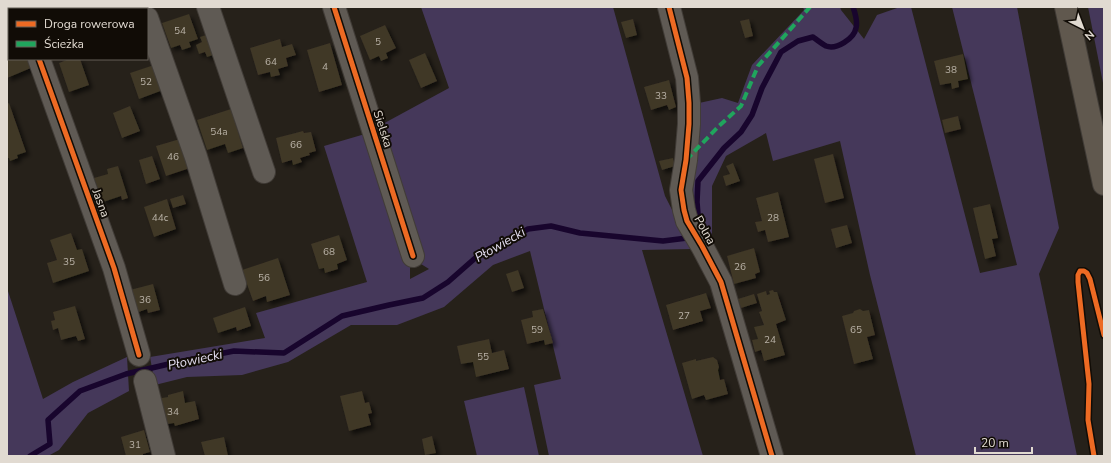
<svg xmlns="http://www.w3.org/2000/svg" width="1111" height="463" font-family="'Nunito Sans',sans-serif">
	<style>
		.green { fill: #45385a }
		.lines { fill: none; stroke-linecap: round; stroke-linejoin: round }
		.stream { stroke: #18052d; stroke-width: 5.5 }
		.building { fill: #3f3727; filter: url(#shadow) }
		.minor-casing { stroke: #413c37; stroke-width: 24 }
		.major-casing { stroke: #413c37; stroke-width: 24 }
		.minor { stroke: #5f5a54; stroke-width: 22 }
		.major { stroke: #60584e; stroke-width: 22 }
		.quiet { stroke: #20a55d; stroke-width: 4; stroke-dasharray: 8 4; stroke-linecap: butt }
		.cycleway-casing { stroke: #110c06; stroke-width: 8 }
		.cycleway { stroke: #ed6a23; stroke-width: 5 }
		.labels { text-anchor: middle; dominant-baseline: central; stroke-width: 4; stroke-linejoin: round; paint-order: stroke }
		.number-label { font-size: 10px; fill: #b8b1a6 }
		.street-label { font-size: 12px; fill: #e1dad1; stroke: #110c06 }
		.water-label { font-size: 13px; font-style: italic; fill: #e4def1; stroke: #110c06 }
	</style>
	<defs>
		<filter id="shadow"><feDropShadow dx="3.5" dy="3.5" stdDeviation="2" flood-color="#0009"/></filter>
	</defs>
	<rect width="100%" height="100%" fill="#26211a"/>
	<g class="green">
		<path d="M 421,7 L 613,7 L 665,196 L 692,249 L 642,250 L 703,456 L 549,456 L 534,385 L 561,379 L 530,251 L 493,265 L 444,307 L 397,325 L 351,325 L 288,362 L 242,375 L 187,377 L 155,385 L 150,357 L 265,338 L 256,313 L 367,282 L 324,146 L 365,134 L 410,263 L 410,279 L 429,269 L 421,264 L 379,126 L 449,88 Z"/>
		<path d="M 803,7 L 840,7 L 841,10 L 864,39 L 877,15 L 900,7 L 911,7 L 980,273 L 1017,265 L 952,7 L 1017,7 L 1059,228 L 1039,274 L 1077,456 L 916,456 L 870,275 L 840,141 L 773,161 L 766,133 L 726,156 L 712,186 L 712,235 L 706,239 L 690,211 L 699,103 L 722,98 L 738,103 L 752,65 L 804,10 Z"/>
		<path d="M 1088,7 L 1104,7 L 1104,88 Z"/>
		<path d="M 7,288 L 43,399 L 73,382 L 127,357 L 129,391 L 88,413 L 59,450 L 48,456 L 7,456 Z"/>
		<path d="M 524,387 L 539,456 L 477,456 L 464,401 Z"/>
	</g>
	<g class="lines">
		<g class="stream">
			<path d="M 699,226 L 697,202 L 698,181 L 724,148 L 741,132 L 752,115 L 762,88 L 781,52 L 798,41 L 813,37 C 817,40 822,44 826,46 C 836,50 854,39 856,28 C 858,21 855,13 853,7"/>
			<path d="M 30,456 L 50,444 L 48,420 L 80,391 L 126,374 L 173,363 L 234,351 L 284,353 L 342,316 L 389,305 L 423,298 L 448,282 L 481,253 L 528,229 L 551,226 L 580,233 L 663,241 L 687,238 L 690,235"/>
		</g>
	</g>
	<g class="building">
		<path d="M 189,14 L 198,39 L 189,42 L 191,47 L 182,50 L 180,45 L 171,48 L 162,23 Z"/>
		<path d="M 633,19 L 637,35 L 626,38 L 621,22 Z"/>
		<path d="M 749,19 L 753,36 L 745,38 L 740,21 Z"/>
		<path d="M 385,25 L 396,48 L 386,53 L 388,58 L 381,61 L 379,56 L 370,60 L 360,36 Z"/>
		<path d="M 209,34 L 216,54 L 207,57 L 205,52 L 199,54 L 196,45 L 202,42 L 200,37 Z"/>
		<path d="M 280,39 L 282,47 L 292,44 L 296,55 L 286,58 L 288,66 L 278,69 L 280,75 L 271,77 L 270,72 L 258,75 L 250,48 Z"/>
		<path d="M 330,43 L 342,85 L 319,92 L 307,50 Z"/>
		<path d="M 8,50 L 9,59 L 35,59 L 38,65 L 7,78 L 7,51 Z"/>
		<path d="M 425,53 L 437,81 L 421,88 L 409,60 Z"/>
		<path d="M 963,54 L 968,79 L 958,81 L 959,87 L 952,89 L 951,83 L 940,85 L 934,61 Z"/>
		<path d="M 69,59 L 80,59 L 89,85 L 69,92 L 59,63 Z"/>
		<path d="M 154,65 L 163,90 L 139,99 L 130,73 Z"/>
		<path d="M 669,80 L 676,107 L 669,110 L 667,105 L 651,110 L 644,87 Z"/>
		<path d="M 9,103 L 26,152 L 17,155 L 18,158 L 10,161 L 9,158 L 7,158 L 7,104 Z"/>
		<path d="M 130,106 L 140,131 L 122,138 L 113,113 Z"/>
		<path d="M 231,109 L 243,148 L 228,153 L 225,144 L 207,150 L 197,120 Z"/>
		<path d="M 958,116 L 961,129 L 945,133 L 942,120 Z"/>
		<path d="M 303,131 L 304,133 L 311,132 L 316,151 L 309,153 L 310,155 L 300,158 L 302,162 L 293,165 L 292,160 L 282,163 L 276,138 Z"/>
		<path d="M 180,139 L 190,168 L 166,176 L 156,146 Z"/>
		<path d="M 833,154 L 844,198 L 825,203 L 814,159 Z"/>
		<path d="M 152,156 L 160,179 L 146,184 L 139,160 Z"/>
		<path d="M 673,158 L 675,166 L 662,170 L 659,161 Z"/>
		<path d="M 733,163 L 740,181 L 726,186 L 723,176 L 730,174 L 726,166 Z"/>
		<path d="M 118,166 L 128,198 L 122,200 L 121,196 L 103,202 L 94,178 L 108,174 L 107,169 Z"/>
		<path d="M 778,192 L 789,237 L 768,242 L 765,230 L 758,232 L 755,222 L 762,221 L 756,198 Z"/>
		<path d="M 183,195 L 186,204 L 173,208 L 170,199 Z"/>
		<path d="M 167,199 L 176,229 L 154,237 L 144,207 Z"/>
		<path d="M 990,204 L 998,238 L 992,239 L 996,256 L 985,259 L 973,208 Z"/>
		<path d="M 847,225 L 852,243 L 836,248 L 831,229 Z"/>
		<path d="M 71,233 L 77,250 L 82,249 L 89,271 L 53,283 L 47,263 L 57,260 L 50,240 Z"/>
		<path d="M 339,235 L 347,260 L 337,264 L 338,269 L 325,273 L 324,268 L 319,269 L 311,244 Z"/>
		<path d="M 754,248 L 760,272 L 755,274 L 756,278 L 734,284 L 727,256 Z"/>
		<path d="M 278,258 L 290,295 L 267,302 L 266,296 L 253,301 L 242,270 Z"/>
		<path d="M 518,270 L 524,288 L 512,292 L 506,274 Z"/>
		<path d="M 153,284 L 160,310 L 148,313 L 147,309 L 136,313 L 130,290 Z"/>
		<path d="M 773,290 L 774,292 L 777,292 L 786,320 L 776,324 L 785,355 L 764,361 L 761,350 L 755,352 L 752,340 L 758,339 L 754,327 L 764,325 L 759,312 L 762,311 L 757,294 L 766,291 L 767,295 L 770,294 L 769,291 Z"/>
		<path d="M 706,293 L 711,308 L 700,311 L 703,321 L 673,330 L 666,305 Z"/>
		<path d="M 754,294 L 757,303 L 741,308 L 738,299 Z"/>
		<path d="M 75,306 L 85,339 L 78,341 L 76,336 L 61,340 L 58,328 L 53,330 L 51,321 L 55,320 L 53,312 Z"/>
		<path d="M 245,307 L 251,326 L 237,331 L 236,327 L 218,333 L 213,318 Z"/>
		<path d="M 543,309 L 553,343 L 545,345 L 544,340 L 527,344 L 521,320 L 533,317 L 532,311 Z"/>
		<path d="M 860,309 L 863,311 L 869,310 L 875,335 L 867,337 L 873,359 L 854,364 L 842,316 L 853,313 L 854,311 Z"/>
		<path d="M 489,339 L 492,353 L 504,350 L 509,369 L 476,377 L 473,362 L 461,364 L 457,346 Z"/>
		<path d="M 713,357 L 717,360 L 719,367 L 718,370 L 720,380 L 724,379 L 728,394 L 706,400 L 704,395 L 692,399 L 682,363 L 696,359 L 696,361 Z"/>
		<path d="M 183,391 L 185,403 L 195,401 L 199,419 L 175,426 L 174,423 L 162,425 L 156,399 L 168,397 L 168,395 Z"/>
		<path d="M 362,391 L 365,403 L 369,402 L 372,413 L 368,414 L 371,425 L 349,431 L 340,396 Z"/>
		<path d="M 144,430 L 150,452 L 143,454 L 143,456 L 126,456 L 121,437 Z"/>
		<path d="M 432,436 L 436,453 L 425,455 L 422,439 Z"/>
		<path d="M 224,437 L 228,456 L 205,456 L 201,442 Z"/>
	</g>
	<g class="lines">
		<g class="minor-casing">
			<g id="minor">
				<path d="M 18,7 L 19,9"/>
				<path d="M 208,7 L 264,172"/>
				<path d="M 334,7 L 413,256"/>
				<path d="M 669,7 L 687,78 L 689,103 L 689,124 L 686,160 L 681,190 L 684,210 L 687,221 L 702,246 L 721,282 L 772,456"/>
				<path d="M 147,18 L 196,157 L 235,284"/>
				<path d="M 39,59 L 114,268 L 139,355"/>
				<path d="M 145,381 L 164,456"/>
			</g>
		</g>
		<g class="major-casing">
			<path id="major" d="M 1066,7 L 1104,184"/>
		</g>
		<use href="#minor" class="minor"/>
		<use href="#major" class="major"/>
		<path class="quiet" d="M 686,160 L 719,126 L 741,106 L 758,66 L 810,7"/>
		<g class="cycleway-casing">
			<g id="cycleway">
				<path d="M 334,7 L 413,256"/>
				<path d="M 669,7 L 687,78 L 689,103 L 689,124 L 686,160 L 681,190 L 684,210 L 687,221 L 702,246 L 721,282 L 772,456"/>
				<path d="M 39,59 L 114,268 L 139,355"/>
				<path d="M 1094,456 L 1088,420 L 1089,384 L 1078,282 L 1078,275 L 1080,271 L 1084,271 L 1087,273 L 1090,279 L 1104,335"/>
			</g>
		</g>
		<use href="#cycleway" class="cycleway"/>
	</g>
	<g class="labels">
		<g class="number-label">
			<text x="180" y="31">54</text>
			<text x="378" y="42">5</text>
			<text x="271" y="62">64</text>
			<text x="325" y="67">4</text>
			<text x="951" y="70">38</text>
			<text x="146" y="82">52</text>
			<text x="661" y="96">33</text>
			<text x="219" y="132">54a</text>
			<text x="296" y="145">66</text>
			<text x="173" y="157">46</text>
			<text x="160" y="218">44c</text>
			<text x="773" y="218">28</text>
			<text x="329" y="252">68</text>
			<text x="69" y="262">35</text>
			<text x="740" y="267">26</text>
			<text x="264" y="278">56</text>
			<text x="145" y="300">36</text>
			<text x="684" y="316">27</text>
			<text x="537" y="330">59</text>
			<text x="856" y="330">65</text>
			<text x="770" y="340">24</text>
			<text x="483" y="357">55</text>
			<text x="173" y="412">34</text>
			<text x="135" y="445">31</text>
		</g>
		<g class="street-label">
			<text transform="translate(383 129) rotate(72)">Sielska</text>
			<text transform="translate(101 203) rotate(70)">Jasna</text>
			<text transform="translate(705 230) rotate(61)">Polna</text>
		</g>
		<g class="water-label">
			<text transform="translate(500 245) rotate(-30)">Płowiecki</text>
			<text transform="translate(195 360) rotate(-12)">Płowiecki</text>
		</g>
	</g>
	<rect width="1111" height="463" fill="none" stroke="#e1dad1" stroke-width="16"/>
	<rect x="8" y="8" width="140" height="52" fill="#110c06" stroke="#645e57"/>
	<rect x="16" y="21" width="20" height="6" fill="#ed6a23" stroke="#645e57"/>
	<text x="44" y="28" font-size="12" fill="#e1dad1">Droga rowerowa</text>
	<rect x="16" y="41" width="20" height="6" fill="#20a55d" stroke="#645e57"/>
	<text x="44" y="48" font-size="12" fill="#e1dad1">Ścieżka</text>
	<g transform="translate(1083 28) rotate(138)" stroke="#110c06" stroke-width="3" paint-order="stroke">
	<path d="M0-3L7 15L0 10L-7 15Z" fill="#e1dad1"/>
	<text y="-6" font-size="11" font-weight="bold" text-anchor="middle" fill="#e1dad1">N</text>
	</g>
	<path d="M975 447v6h57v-6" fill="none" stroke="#e1dad1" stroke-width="2"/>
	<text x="981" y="447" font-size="12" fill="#e1dad1" stroke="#110c06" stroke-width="3" paint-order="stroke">20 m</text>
</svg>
